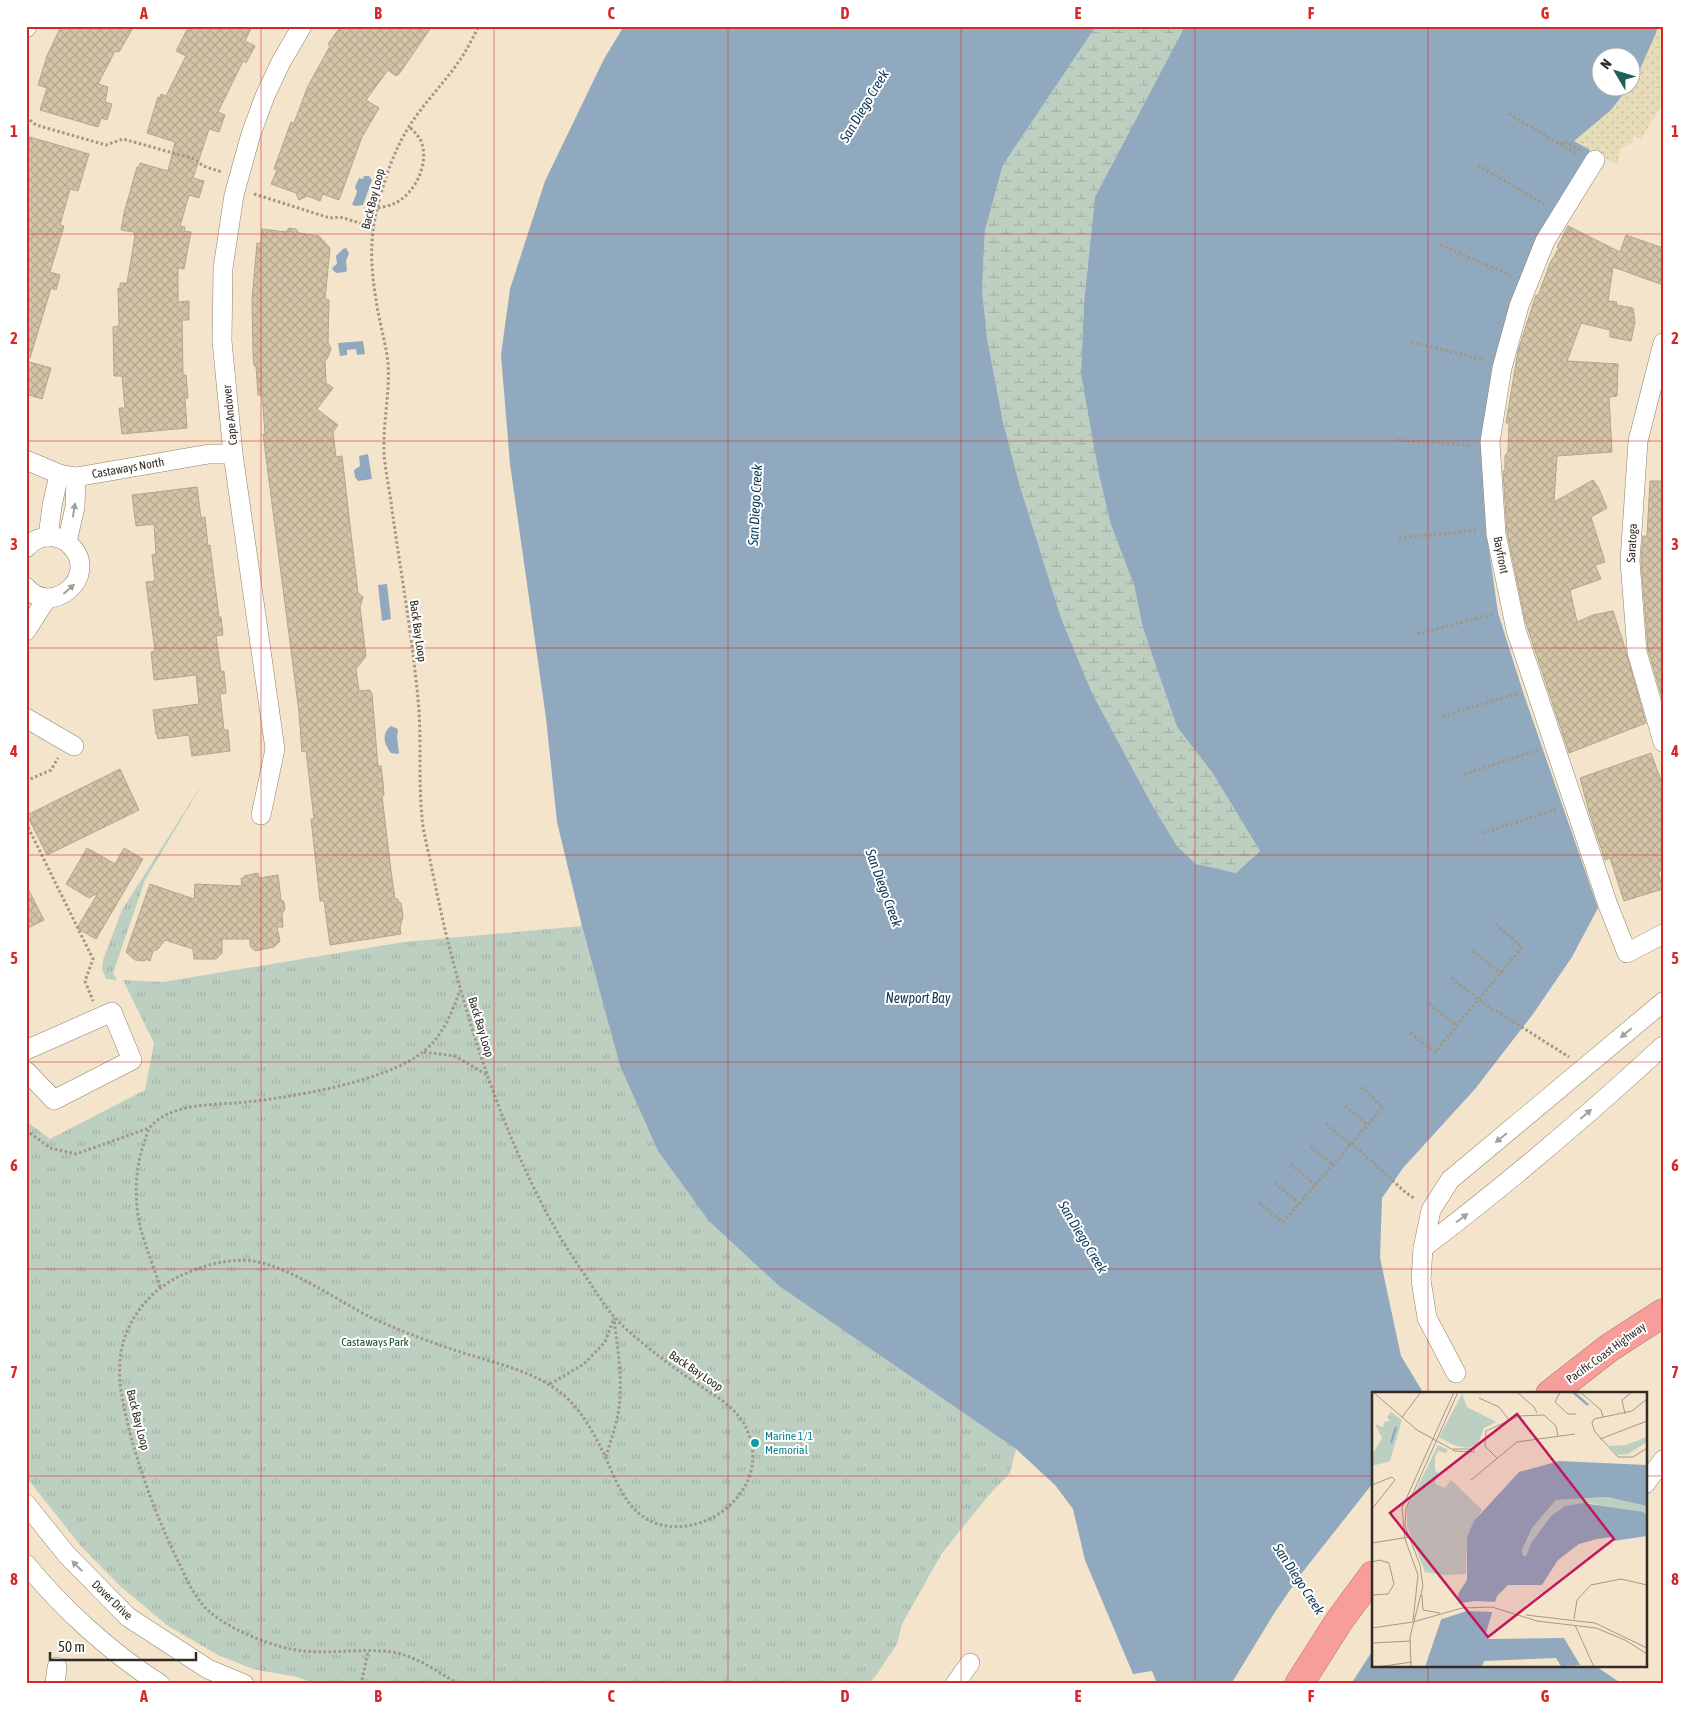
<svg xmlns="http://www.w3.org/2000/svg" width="1689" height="1710" font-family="'Asap Condensed',sans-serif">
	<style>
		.grass { fill: url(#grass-tufts) }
		.wetland { fill: url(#wetland-marsh) }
		.sand { fill: url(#sand-dots) }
		.water { fill: #90a9be }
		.pier { fill: #f3e4cb }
		.building { fill: url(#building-cross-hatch); stroke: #b4a58e }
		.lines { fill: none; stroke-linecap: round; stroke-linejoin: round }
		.minor-casing { stroke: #90826b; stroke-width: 20 }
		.highway-casing { stroke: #b27570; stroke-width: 29 }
		.path { stroke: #a29684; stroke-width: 3; stroke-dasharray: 2.5 2.5; stroke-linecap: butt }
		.minor { stroke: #fff; stroke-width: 19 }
		.highway { stroke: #f79d9a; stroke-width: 28 }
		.oneway { fill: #a2a09c }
		.grid { fill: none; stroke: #d62828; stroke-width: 1; stroke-opacity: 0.55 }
		.culture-dot { fill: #0f9aa8; stroke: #fff; stroke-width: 2 }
		.labels { text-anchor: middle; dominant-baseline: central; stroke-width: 4; stroke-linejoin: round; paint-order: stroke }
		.street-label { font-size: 12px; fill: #312b22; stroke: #fff }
		.park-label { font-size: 12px; fill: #1e4c2e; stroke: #fff }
		.culture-label { font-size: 12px; fill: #0d838f; stroke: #fff; text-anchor: start }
		.water-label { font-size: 14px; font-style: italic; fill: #0b3857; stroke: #fff }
		.inset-river { fill: none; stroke: #90a9be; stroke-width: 2.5 }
		.inset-road { fill: none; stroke: #a59a87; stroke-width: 1 }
		.view { fill: #c2185b; fill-opacity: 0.15; stroke: #c2185b; stroke-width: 2.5 }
		.inset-edge { fill: none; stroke: #312b22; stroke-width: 2.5 }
		.neatline { fill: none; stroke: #d62828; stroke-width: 2 }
		.grid-label { font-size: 16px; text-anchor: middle; font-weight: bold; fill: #d62828 }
	</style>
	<defs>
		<pattern id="grass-tufts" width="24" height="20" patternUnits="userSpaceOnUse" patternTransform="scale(1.25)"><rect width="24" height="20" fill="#bdcfc1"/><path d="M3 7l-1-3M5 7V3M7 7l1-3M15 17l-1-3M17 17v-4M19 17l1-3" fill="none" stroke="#a3b2a6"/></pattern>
		<pattern id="wetland-marsh" width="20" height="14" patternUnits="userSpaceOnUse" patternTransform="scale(1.25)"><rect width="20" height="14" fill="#bdcfc1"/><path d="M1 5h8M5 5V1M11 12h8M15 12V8" fill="none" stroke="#a3b2a6"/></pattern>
		<pattern id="sand-dots" width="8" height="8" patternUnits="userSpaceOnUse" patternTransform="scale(1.25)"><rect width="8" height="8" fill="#e6ddb8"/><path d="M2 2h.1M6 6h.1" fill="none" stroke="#c6be9e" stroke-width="1.8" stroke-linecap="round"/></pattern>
		<pattern id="building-cross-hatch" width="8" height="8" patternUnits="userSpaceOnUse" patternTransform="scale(1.25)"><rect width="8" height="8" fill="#d3c3a7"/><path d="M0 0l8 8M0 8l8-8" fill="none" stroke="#b6a88f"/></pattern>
	</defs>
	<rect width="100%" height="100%" fill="#f3e4cb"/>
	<g class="grass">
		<path d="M 206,778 L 145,880 L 113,973 L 117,980 L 106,979 L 102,969 L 103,960 L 122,910 Z"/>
		<path d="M 582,926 L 620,1066 L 658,1151 L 709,1220 L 779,1286 L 1016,1449 L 1010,1473 L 989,1495 L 942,1553 L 902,1624 L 897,1644 L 877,1674 L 869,1684 L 317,1684 L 297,1677 L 253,1669 L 218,1655 L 168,1626 L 120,1586 L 81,1546 L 26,1477 L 26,1121 L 50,1139 L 145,1090 L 154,1043 L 123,980 L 163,982 L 404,942 Z"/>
	</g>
	<path class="wetland" d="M 1096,26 L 1185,26 L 1095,197 L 1084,303 L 1081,374 L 1111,525 L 1134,585 L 1143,628 L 1177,727 L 1212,772 L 1260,851 L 1236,873 L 1196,864 L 1177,846 L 1151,803 L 1092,693 L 1061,618 L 1019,483 L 1003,422 L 987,338 L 982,289 L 985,230 L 1003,165 Z"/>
	<path class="sand" d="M 1658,26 L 1663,26 L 1663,103 L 1641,139 L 1634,136 L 1631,144 C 1618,147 1619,153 1618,165 L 1574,141 L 1611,110 L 1628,88 L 1632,88 L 1632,84 L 1637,76 L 1656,33 Z"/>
	<g class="water">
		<path d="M 624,26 L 1096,26 L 1003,165 L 985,230 L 982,289 L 987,338 L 1003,422 L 1019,483 L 1061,618 L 1092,693 L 1151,803 L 1177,846 L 1196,864 L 1236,873 L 1260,851 L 1212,772 L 1177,727 L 1143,628 L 1134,585 L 1111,525 L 1099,474 L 1081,374 L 1084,303 L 1095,197 L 1185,26 L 1658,26 L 1656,33 L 1637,76 L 1632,84 L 1632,58 L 1602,58 L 1602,88 L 1628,88 L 1611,110 L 1574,141 L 1590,150 L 1536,246 L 1482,447 L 1486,528 L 1498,613 L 1524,695 L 1598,908 L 1572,957 L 1533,1014 L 1475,1089 L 1403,1168 L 1382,1198 L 1380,1258 L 1401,1356 L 1424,1394 L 1373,1394 L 1373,1666 L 1598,1666 L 1600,1669 L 1622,1684 L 1157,1684 L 1152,1671 L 1133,1674 L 1085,1560 L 1073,1509 L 1055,1485 L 1016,1449 L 779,1286 L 709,1221 L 658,1151 L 620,1066 L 582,926 L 557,822 L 546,718 L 510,464 L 501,355 L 510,289 L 545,181 L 604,59 Z"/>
		<path d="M 364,176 L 369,176 L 372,180 L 363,205 L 356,206 L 352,205 L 357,192 L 355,187 L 359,178 L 363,179 Z"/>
		<path d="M 346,248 L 349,253 L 346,261 L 347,271 L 345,272 L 336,273 L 332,269 L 333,267 L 337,264 L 336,256 L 343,249 Z"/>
		<path d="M 363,341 L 365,354 L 357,355 L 356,349 L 347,350 L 347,355 L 340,356 L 338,343 Z"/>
		<path d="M 368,454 L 372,479 L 358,481 L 355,477 L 354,470 L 360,466 L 359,456 Z"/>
		<path d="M 387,584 L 391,619 L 382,621 L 378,585 Z"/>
		<path d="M 391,726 L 398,729 L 397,737 L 399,753 L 397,754 L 391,753 C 384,744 381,734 391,726 Z"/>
	</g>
	<path class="pier" d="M 1373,1483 L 1373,1650 L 1351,1684 L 1231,1684 L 1275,1612 L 1301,1574 Z"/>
	<g class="building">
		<path d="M 61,26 L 134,26 L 119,52 L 115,51 L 98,84 L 108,87 L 105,102 L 112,104 L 107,120 L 101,118 L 98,127 L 40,110 L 47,88 L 38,85 L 47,56 Z"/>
		<path d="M 189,26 L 252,26 L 245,41 L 255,46 L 246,63 L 243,61 L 218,112 L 225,115 L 219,132 L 209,129 L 193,178 L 204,181 L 199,198 L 189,195 L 180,226 L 185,227 L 184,231 L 191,232 L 184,269 L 178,268 L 178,302 L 189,301 L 189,320 L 182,320 L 183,375 L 186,375 L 188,398 L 185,398 L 187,428 L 122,434 L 119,408 L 125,408 L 122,376 L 114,376 L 113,327 L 119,326 L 118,288 L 120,289 L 120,283 L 127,283 L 135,236 L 134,235 L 134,232 L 121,230 L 124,213 L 137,167 L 139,167 L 140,163 L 168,171 L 175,142 L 147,133 L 158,97 L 160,98 L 161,94 L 166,96 L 186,56 L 176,51 Z"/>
		<path d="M 341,26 L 432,26 L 399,74 L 396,76 L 388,70 L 366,100 L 379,108 L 362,137 L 339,200 L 323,194 L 320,201 L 307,196 L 299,200 L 296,193 L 271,184 L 277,170 L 274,169 L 291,122 L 294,123 L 308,86 L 330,46 L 328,44 Z"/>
		<path d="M 26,136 L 89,154 L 78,191 L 70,189 L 60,225 L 64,226 L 50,272 L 60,275 L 56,290 L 51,288 L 30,358 L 26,358 Z"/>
		<path d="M 1568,226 L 1620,252 L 1626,235 L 1663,248 L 1663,285 L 1613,267 L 1608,301 L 1617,302 L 1616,305 L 1633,308 L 1635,322 L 1631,341 L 1610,337 L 1610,330 L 1581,323 L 1567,361 L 1618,364 L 1617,396 L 1609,397 L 1612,452 L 1557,456 L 1554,502 L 1593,480 L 1599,489 L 1607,508 L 1591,517 L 1605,562 L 1595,565 L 1601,579 L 1570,590 L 1577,622 L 1593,615 L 1613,611 L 1625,648 L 1646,723 L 1569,753 L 1525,620 L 1507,532 L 1503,471 L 1505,471 L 1505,456 L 1508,452 L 1509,423 L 1506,423 L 1518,351 L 1536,295 L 1538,296 L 1550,263 L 1559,248 L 1557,247 Z"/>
		<path d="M 289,228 L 296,229 L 299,233 L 319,236 L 330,248 L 325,299 L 329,300 L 328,342 L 331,349 L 327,359 L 325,359 L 326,383 L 333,388 L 317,409 L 338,425 L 333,432 L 336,457 L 342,456 L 358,593 L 363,597 L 360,607 L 366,656 L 356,669 L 359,691 L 370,690 L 372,694 L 378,766 L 381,766 L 383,782 L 384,795 L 382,796 L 391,871 L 395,899 L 398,899 L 399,903 L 401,903 L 403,916 L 400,928 L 401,934 L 330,945 L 324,901 L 320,901 L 319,891 L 311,819 L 314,819 L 306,751 L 302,752 L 299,712 L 263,434 L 265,434 L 262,395 L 258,395 L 256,366 L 254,366 L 253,354 L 252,299 L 257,243 L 261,243 L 262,229 L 286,232 Z"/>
		<path d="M 26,361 L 51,368 L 42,399 L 26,394 Z"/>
		<path d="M 1650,481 L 1663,481 L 1663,701 L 1648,650 L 1641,561 L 1643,536 L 1647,536 Z"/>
		<path d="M 197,487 L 201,518 L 205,517 L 208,546 L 210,545 L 219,617 L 221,617 L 223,635 L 216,636 L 221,672 L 224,671 L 226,693 L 220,694 L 224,730 L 228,730 L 230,751 L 192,756 L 189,735 L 158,739 L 157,734 L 156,734 L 153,710 L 199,704 L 196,675 L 154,680 L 151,652 L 155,651 L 146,582 L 155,581 L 152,555 L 156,554 L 154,524 L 136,526 L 132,495 Z"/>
		<path d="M 1651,753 L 1663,786 L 1663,870 L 1658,872 L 1663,889 L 1624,901 L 1610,858 L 1605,860 L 1590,815 L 1580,778 Z"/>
		<path d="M 120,769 L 139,810 L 47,855 L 27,815 Z"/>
		<path d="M 87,848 L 115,864 L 124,848 L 143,859 L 96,939 L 77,928 L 98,893 L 89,898 L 66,884 Z"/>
		<path d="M 258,873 L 259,878 L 278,875 L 281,900 L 284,902 L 285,909 L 282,914 L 283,927 L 277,927 L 280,941 L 274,947 L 255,951 L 250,946 L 250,939 L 222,939 L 222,953 L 216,959 L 194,959 L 193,949 L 165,940 L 158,949 L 153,951 L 150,961 L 145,959 L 145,961 L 135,960 L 126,952 L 150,884 L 194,899 L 195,884 L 242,886 L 241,878 L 244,878 L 244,876 Z"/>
		<path d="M 26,885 L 44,920 L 26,929 Z"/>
	</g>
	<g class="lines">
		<g class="minor-casing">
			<g id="minor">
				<path d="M 26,28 L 27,26"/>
				<path d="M 1595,160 L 1545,241 L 1519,306 L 1502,368 L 1490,442 L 1496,534 L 1516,630 L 1608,905 L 1627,953 L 1663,934"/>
				<path d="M 1663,343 L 1638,441 L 1630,561 L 1637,652 L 1663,742"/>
				<path d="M 26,460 L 59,474 L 76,477 L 209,454 L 233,454"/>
				<path d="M 48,537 L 52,506 L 59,474"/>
				<path d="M 67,542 L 75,507 L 76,477"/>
				<path d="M 26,548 C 33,539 44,536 54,537 C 61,538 67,541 71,546 C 100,576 52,618 26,587"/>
				<path d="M 26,631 L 47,598"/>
				<path d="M 26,718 L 74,746"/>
				<path d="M 261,815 L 275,749 L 233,454 L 222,341 L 223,268 L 234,195 L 251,134 L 265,96 L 281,62 L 302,26"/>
				<path d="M 26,1050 L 112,1012 L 132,1060 L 54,1100 L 26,1071"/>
				<path d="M 1423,1248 C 1506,1185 1586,1117 1663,1046"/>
				<path d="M 1456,1373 L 1427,1318 L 1421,1280 L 1423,1248 L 1431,1210 L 1450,1180 L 1663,1002"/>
				<path d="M 1645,1484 L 1663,1460"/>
				<path d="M 26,1504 L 67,1555 L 128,1617 L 208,1669 L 244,1684"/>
				<path d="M 26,1564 C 63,1609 111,1653 160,1684"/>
				<path d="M 55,1684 L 57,1667"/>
				<path d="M 955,1684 L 970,1663"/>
			</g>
		</g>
		<g class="highway-casing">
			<g id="highway">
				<path d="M 1550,1394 L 1609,1348 L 1663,1313"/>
				<path d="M 1299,1684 L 1339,1621 L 1373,1575"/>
			</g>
		</g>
		<g class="path">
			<path d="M 1509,114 L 1578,155"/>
			<path d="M 26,117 L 36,125 L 106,145 L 123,139 L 195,159 L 203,166 L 222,172"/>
			<path d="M 1561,144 L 1564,141 L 1580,150"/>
			<path d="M 1478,165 L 1545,205"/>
			<path d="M 254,194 L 330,218 L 340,217 L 373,227"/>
			<path d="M 378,208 C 383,207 389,206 393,204 C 415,195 430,163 421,141 C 418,135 413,131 409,126"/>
			<path d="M 1440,245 L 1512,276"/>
			<path d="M 1411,342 L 1484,360"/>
			<path d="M 1397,440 L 1472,445"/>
			<path d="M 1399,538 L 1477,530"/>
			<path d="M 1417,634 L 1494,614"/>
			<path d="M 1443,716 L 1519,693"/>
			<path d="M 1464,774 L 1538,750"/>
			<path d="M 26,781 L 51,770 L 58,758"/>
			<path d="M 26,823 L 93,959 L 85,981 L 93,1001"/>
			<path d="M 1482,833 L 1558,809"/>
			<path d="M 1473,951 L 1501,974"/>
			<path d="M 1452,978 L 1479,1000 L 1569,1057"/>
			<path d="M 1429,1004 L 1457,1026"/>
			<path d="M 1410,1033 L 1435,1052 L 1522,947 L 1495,924"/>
			<path d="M 424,1052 L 455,1056 L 487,1075"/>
			<path d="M 1345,1106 L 1368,1126"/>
			<path d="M 1326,1124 L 1351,1145"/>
			<path d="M 26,1130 L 50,1148 L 76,1154 L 149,1128"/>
			<path d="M 1352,1143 L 1404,1191 L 1415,1199"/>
			<path d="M 1310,1146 L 1333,1165"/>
			<path d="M 1291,1164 L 1315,1185"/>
			<path d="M 1275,1183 L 1299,1204"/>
			<path d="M 1259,1203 L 1283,1222 L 1383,1107 L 1360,1086"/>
			<path d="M 160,1287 C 154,1267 145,1246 140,1226 C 134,1199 135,1169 144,1143 C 146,1138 147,1130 151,1126 C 172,1104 208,1105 236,1103 C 284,1099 388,1082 424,1051 C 443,1036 452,1012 460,990"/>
			<path d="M 550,1384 L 584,1364 L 605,1342 L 614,1318"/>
			<path d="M 606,1457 C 609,1446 613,1435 616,1423 C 625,1389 618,1353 614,1318"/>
			<path d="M 365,1684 L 362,1680 L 368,1652"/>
			<path d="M 458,1684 C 437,1671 416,1656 392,1652 C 363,1648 333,1654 304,1651 C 277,1649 230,1630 210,1612 C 195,1599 187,1580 179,1563 C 155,1515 131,1449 122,1396 C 119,1382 119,1367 121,1352 C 127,1318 151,1289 182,1275 C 204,1265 229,1258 253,1261 C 291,1267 338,1301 372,1318 C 399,1330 427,1341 454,1350 C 496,1364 542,1371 573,1404 C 586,1419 595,1436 604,1454 C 616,1480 626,1512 655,1523 C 701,1540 761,1497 752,1446 C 746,1413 722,1400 696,1383 C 684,1375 672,1366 660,1357 C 646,1346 629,1333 616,1319 C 606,1308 598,1295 590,1283 C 577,1263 562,1242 551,1221 C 504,1135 473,1040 449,946 C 442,918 436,889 430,860 C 427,846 423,831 422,817 C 418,778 422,738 418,699 C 412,636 401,573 392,510 C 390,491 385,471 384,452 C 383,422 390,393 388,363 C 386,344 380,325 377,306 C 372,277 369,247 375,218 C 382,186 393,150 412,122 C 428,98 450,77 465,52 C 470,44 474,35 479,26"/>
		</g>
		<use href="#minor" class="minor"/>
		<use href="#highway" class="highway"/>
	</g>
	<defs><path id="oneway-solid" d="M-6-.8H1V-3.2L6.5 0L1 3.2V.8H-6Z" transform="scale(1.25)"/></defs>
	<g class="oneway">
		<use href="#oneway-solid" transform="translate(74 510) rotate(-81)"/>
		<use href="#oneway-solid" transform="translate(69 589) rotate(-41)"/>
		<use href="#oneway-solid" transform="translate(1626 1033) rotate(140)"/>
		<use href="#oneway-solid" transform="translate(1586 1114) rotate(-41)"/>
		<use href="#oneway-solid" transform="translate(1501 1138) rotate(141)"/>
		<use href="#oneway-solid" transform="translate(1462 1218) rotate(-37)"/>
		<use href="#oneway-solid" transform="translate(77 1566) rotate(-135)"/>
	</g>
	<path class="grid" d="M 261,26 L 261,1684M 494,26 L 494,1684M 728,26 L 728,1684M 961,26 L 961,1684M 1195,26 L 1195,1684M 1428,26 L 1428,1394M 26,234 L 1663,234M 26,441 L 1663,441M 26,648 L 1663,648M 26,855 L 1663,855M 26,1062 L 1663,1062M 26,1269 L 1663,1269M 26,1476 L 1373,1476M 1645,1476 L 1663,1476M 1428,1666 L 1428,1684"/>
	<circle class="culture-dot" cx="755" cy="1443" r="5"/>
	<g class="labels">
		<g class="street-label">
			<text transform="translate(373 199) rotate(-76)">Back Bay Loop</text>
			<text transform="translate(230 415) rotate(-96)">Cape Andover</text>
			<text transform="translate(128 468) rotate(-10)">Castaways North</text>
			<text transform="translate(1632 543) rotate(-87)">Saratoga</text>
			<text transform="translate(1501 555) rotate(79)">Bayfront</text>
			<text transform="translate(418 631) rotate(82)">Back Bay Loop</text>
			<text transform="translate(481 1027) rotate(73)">Back Bay Loop</text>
			<text transform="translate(1606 1353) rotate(-36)">Pacific Coast Highway</text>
			<text transform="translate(696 1371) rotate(34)">Back Bay Loop</text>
			<text transform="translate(138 1420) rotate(76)">Back Bay Loop</text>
			<text transform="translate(112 1600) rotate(44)">Dover Drive</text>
		</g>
		<g class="park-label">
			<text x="375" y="1342">Castaways Park</text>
		</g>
		<g class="culture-label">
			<text x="765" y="1436">Marine 1/1<tspan x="765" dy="14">Memorial</tspan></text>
		</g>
		<g class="water-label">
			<text transform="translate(864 106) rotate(-59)">San Diego Creek</text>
			<text transform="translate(755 505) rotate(-87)">San Diego Creek</text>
			<text transform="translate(884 888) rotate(70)">San Diego Creek</text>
			<text x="918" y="998">Newport Bay</text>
			<text transform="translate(1083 1237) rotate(59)">San Diego Creek</text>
			<text transform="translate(1299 1579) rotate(57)">San Diego Creek</text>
		</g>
	</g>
	<g transform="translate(1372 1392)">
		<rect width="275" height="275" fill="#f3e4cb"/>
		<path d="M 90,2 L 95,15 L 124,30 L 112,36 L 106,52 L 96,56 L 81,53 L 67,45 ZM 19,20 L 30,28 L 18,69 L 0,74 L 0,63 L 10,46 L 3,32 L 11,35 L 12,30 L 18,29 L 15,25 ZM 275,45 L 275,50 L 256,62 L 245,63 L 237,54 L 254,53 ZM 66,53 L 76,58 L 74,61 L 66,59 L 63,65 L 63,79 L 66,80 L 63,92 L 73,96 L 79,88 L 110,118 L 95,145 L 94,182 L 72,183 L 53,180 L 35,134 L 35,117 Z" fill="#bdcfc1"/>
		<path d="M 236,105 L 268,111 L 275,114 L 274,123 L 218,111 L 179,124 L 159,151 L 154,164 L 151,164 L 150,158 L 160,136 L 184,108 Z" fill="#bdcfc1"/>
		<path d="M 88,15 L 100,21 L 97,28 L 88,31 L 81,28 ZM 101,35 L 108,38 L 102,51 L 88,45 L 92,38 Z" fill="#bdcfc1"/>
		<path d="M 187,69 L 275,73 L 275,114 L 236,105 L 184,108 L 160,136 L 150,158 L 151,164 L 154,164 L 159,151 L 179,124 L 193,114 L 211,111 L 271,120 L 275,123 L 275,144 L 241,149 L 240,145 L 225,147 L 207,152 L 186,168 L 170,193 L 136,193 L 125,204 L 114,241 L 116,247 L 192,246 L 208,273 L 189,274 L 184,266 L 112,269 L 110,274 L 53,275 L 70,225 L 87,210 L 86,202 L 95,188 L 95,145 L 102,129 L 147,80 Z" fill="#90a9be"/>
		<path d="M 103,209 L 125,210 L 122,220 L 95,219 L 67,228 L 81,212 Z" fill="#f3e4cb"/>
		<path class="inset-river" d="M 201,0 L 216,13M 19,51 L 24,35"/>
		<path class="inset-road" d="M 1,0 L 45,38 L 83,59 L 103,60M 145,0 L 162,15 L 165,21M 188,0 L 183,10 L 196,22 L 204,22M 208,0 L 229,18 L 231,25M 107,6 L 127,15 L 137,28M 275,7 L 260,19 L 222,27 L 220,31 L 223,40 L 246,65 L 261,65 L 275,56M 253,22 L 250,8 L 260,0M 30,25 L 49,0M 228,47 L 275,29M 81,57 L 103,57M 125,66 L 113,54 L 114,39 L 147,24 L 172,23 L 184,34 L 186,45M 99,88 L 145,50 L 203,42M 0,93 L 20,85 L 23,88 L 0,117M 0,151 L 37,145M 0,170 L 7,168 L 17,171 L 22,192 L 16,202 L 0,203M 50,203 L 51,218 L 68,221M 154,223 L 223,231 L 275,256M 202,227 L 205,208 L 219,193 L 249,187 L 275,193M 41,229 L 46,183 L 33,147 L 30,116 L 82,0M 203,233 L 222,275M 0,236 L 41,230 L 90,216 L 120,215 L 165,229 L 224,236 L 253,248 L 275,262M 0,251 L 39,249M 5,275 L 40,270M 39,275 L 38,245 L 51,194 L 48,173 L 33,134 L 34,117 L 86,0"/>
		<path class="view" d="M 145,22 L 242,147 L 116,245 L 18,121 Z"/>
		<rect width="275" height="275" class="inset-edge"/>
	</g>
	<rect width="1689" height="1710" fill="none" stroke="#ffffff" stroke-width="55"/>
	<g transform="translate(1616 72) rotate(308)"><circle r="24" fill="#ffffff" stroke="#adaaa7"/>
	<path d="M0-4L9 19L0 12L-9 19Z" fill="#1d6255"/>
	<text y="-8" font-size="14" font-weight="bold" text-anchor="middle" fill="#312b22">N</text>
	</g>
	<path d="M50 1652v8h146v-8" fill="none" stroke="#312b22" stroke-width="2.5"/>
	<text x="58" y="1652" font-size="15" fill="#312b22" stroke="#ffffff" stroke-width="4" paint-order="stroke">50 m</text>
	<rect x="28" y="28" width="1634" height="1654" class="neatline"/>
	<g class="grid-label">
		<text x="144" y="19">A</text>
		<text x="378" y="19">B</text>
		<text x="611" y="19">C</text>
		<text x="845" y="19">D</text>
		<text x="1078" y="19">E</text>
		<text x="1311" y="19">F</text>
		<text x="1545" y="19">G</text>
		<text x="14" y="137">1</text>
		<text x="1675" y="137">1</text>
		<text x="14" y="344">2</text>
		<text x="1675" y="344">2</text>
		<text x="14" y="550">3</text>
		<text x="1675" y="550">3</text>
		<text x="14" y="757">4</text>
		<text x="1675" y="757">4</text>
		<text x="14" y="964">5</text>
		<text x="1675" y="964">5</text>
		<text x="14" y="1171">6</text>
		<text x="1675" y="1171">6</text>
		<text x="14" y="1378">7</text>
		<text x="1675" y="1378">7</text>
		<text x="14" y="1585">8</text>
		<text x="1675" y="1585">8</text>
		<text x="144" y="1702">A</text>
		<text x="378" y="1702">B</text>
		<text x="611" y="1702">C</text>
		<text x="845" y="1702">D</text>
		<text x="1078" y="1702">E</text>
		<text x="1311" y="1702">F</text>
		<text x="1545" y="1702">G</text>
	</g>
</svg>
